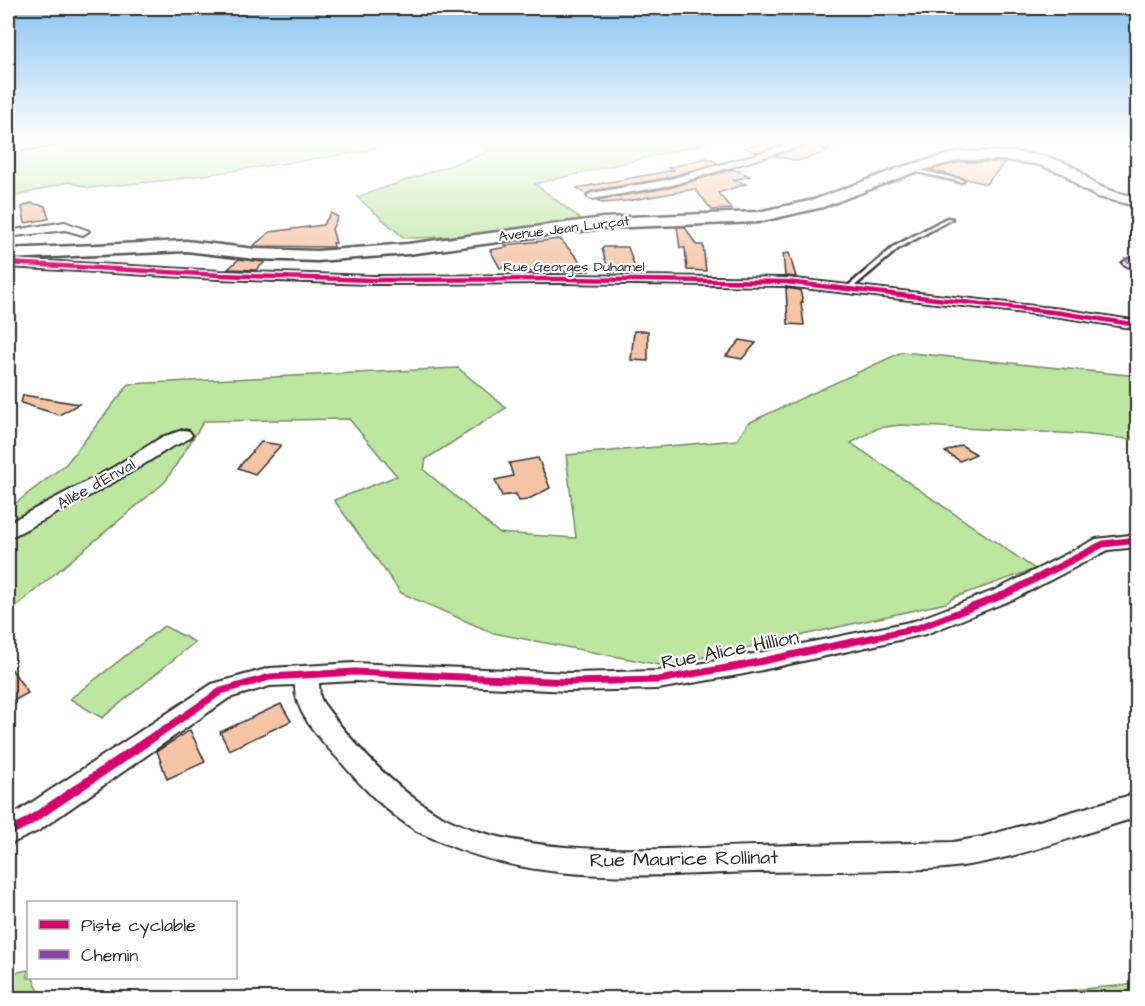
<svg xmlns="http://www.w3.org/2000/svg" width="1145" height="1006" font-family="'Architects Daughter',sans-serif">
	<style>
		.green { fill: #bde6a1; stroke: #748866; stroke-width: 1.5 }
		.building { fill: #f5c4a5; stroke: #2b2b2b; stroke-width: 1.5 }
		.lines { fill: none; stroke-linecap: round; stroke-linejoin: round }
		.lane-casing { stroke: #2b2b2b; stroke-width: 5 }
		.street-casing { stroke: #2b2b2b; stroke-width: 4 }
		.secondary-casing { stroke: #2b2b2b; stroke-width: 5 }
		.lane { fill: #fff; fill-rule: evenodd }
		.street { fill: #fff; fill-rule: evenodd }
		.secondary { fill: #fff; fill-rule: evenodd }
		.quiet { stroke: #8e44ad; stroke-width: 3; stroke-dasharray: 6 3; stroke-linecap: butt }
		.cycleway-far2-casing { stroke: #fff; stroke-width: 8 }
		.cycleway-far1-casing { stroke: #fff; stroke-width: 10 }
		.cycleway-casing { stroke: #fff; stroke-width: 13 }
		.cycleway-far2 { stroke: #d6006c; stroke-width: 4.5 }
		.cycleway-far1 { stroke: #d6006c; stroke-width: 7 }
		.cycleway { stroke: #d6006c; stroke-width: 9 }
		.labels { text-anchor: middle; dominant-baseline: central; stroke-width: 4.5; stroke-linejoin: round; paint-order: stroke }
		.far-street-label { font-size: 14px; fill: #2b2b2b; stroke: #fff }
		.street-label { font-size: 16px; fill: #2b2b2b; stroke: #fff }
		.near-street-label { font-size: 20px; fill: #2b2b2b; stroke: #fff }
	</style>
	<rect width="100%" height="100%" fill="#fff"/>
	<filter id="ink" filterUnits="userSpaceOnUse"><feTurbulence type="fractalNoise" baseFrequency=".0167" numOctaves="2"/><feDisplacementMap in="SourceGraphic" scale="12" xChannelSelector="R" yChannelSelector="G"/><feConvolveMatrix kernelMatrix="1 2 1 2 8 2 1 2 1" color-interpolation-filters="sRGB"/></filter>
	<g filter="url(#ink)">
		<g class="green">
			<path d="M 8,141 L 390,141 L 389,144 L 361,152 L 170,180 L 89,188 L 69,182 L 8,198 Z"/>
			<path d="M 475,141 L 716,141 L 535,184 L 581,219 C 522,229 464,238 404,238 L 357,197 L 486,153 L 488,149 Z"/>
			<path d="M 902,352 L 1137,376 L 1137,440 L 1080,434 L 900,425 L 878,428 L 851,443 L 1035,569 L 955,597 L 946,603 L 665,666 L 493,633 L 401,593 L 334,500 L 397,476 L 349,419 L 204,421 L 165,482 L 8,613 L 8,509 L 66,464 L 129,384 L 458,368 L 506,408 L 426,459 L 424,470 L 499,533 L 576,538 L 566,455 L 737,440 L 748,423 Z"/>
			<path d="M 164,626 L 195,642 L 102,718 L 70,699 Z"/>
			<path d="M 28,970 L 28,978 L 33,978 L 42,998 L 8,998 L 8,974 Z"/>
			<path d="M 1137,984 L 1137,998 L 984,998 Z"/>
		</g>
		<g class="building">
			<path d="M 769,141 L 784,144 L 757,152 L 744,148 Z"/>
			<path d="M 819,141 L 841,141 L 841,145 L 823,150 L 829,151 L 798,161 L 774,156 Z"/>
			<path d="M 706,158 L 718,163 L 666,178 L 592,191 L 586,194 L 577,188 L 675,170 L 668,168 Z"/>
			<path d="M 960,162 L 1005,162 L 986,184 L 930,170 Z"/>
			<path d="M 733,169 L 750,176 L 734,180 L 746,184 L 718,193 L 732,209 L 712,210 L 695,189 L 627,201 L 602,203 L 597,200 L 673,187 Z"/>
			<path d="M 30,203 L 45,206 L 49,219 L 25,223 L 22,207 Z"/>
			<path d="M 331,213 L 338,217 L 332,229 L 336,243 L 333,243 L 334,247 L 253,246 L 270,232 L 323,225 Z"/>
			<path d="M 677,227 L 685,227 L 696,245 L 703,245 L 706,271 L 687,270 L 685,248 L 680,248 Z"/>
			<path d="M 560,239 L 589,271 L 514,272 L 515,266 L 500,268 L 490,250 L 507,247 L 505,245 Z"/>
			<path d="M 604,247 L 628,247 L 636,271 L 630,271 L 630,273 L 609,272 L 602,249 Z"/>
			<path d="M 789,253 L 796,277 L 785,276 L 783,254 Z"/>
			<path d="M 239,259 L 255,261 L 265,262 L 256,270 L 228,269 Z"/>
			<path d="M 786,288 L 800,290 L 803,302 L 801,302 L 804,325 L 788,324 Z"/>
			<path d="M 634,331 L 648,331 L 648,361 L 631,360 Z"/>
			<path d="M 740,340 L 756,343 L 742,359 L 726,356 Z"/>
			<path d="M 23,395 L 79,404 L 59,415 L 21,403 Z"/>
			<path d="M 261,442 L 281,445 L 255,474 L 238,468 Z"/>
			<path d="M 961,445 L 976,454 L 960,461 L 945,452 Z"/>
			<path d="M 538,458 L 550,488 L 527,500 L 519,501 L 516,494 L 502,496 L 495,480 L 513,476 L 509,463 Z"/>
			<path d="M 8,664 L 28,693 L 8,704 Z"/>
			<path d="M 281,704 L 291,721 L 229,750 L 220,732 Z"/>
			<path d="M 190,730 L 205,762 L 167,779 L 157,751 Z"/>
		</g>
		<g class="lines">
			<g class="lane-casing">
				<g id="lane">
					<path d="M 910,168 L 963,180 L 963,181 L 961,182 L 908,170 L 908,169 Z"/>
					<path d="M 947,218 L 952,219 L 899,248 L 851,289 L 847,289 L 847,287 L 895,246 Z"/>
				</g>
			</g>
			<g class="street-casing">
				<g id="street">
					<path d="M 44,141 L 67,141 L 62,144 L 8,152 L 8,146 Z"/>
					<path d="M 802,141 L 817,141 L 672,185 L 592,199 L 587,196 L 592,193 L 667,180 Z"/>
					<path d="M 65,222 L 89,231 L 83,235 L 65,230 L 8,237 L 8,231 Z"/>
					<path d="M 8,259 L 220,271 L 373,276 L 560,275 L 786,278 L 1061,309 L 1138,321 L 1138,329 L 1061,317 L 786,286 L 560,283 L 373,284 L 220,279 L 8,267 Z"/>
					<path d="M 1128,259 L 1138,263 L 1138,272 L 1122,263 Z"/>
					<path d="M 183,430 L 189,431 L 192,435 C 187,442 176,444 168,449 C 119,481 67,508 15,535 L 8,537 L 8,523 L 114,467 L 162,437 Z"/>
					<path d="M 1138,534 L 1138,547 L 1108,550 L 1014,599 L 926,634 L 744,674 L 658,689 L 569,691 L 354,681 L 319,683 L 320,697 L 323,703 C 354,745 391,786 436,813 C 520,862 664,848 758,846 C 823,844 888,844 953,842 L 982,837 L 1138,793 L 1138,817 C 1070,837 998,867 928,869 C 870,871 813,871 755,872 C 652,875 543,886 446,844 C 436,839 426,836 417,831 C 386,812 363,788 340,761 C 322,741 294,713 295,685 L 270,686 L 229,698 L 38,831 L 8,845 L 8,818 L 212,684 L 270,668 L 354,663 L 569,673 L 658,671 L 744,656 L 914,621 L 998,589 L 1096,539 Z"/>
				</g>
			</g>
			<g class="secondary-casing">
				<path id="secondary" d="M 960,152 C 997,152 1042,149 1075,168 C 1082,172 1087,179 1093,183 C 1107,191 1122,194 1138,197 L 1138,206 L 1098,197 L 1081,188 L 1065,174 L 1037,164 L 1003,160 L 960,160 L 915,172 L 823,207 L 758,222 L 603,228 L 408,254 L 317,261 L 255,259 L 186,251 L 8,259 L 8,249 L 186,241 L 255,249 L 317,251 L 408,244 L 603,218 L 758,212 L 814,200 L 905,166 Z"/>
			</g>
			<use href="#lane" class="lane"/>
			<use href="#street" class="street"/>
			<use href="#secondary" class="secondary"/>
			<path class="quiet" d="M 1128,263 L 1125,258 L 1138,257"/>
			<g class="cycleway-far2-casing">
				<path id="cycleway-far2" d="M 8,263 L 220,275 L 373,280 L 560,279 L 786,282 L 1061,313 L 1138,325"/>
			</g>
			<g class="cycleway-far1-casing">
				<path id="cycleway-far1" d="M 154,737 L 221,691 L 270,677 L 354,672 L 569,682 L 658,680 L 744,665 L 918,628 L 1006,594 L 1103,544 L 1138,540"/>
			</g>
			<g class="cycleway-casing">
				<path id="cycleway" d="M 8,832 L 28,822 L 156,735"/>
			</g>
			<use href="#cycleway-far2" class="cycleway-far2"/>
			<use href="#cycleway-far1" class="cycleway-far1"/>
			<use href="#cycleway" class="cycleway"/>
		</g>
	</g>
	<linearGradient id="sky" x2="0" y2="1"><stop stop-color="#89c3f0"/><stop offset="0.5" stop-color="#fff"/><stop offset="1" stop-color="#fff" stop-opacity="0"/></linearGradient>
	<rect width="1145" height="282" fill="url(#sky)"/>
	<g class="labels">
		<g class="far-street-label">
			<text transform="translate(564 229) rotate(-7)">Avenue Jean Lurçat</text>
			<text x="574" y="267">Rue Georges Duhamel</text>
		</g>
		<g class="street-label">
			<text transform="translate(96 484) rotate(-29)">Allée d'Enval</text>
		</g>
		<g class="near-street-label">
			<text transform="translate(730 650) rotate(-11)">Rue Alice Hillion</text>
			<text transform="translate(684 859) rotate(-1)">Rue Maurice Rollinat</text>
		</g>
	</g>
	<rect width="1145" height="1006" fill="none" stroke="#fff" stroke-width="30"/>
	<rect x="15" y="15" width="1115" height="976" fill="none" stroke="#2b2b2b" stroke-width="2" filter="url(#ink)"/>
	<rect x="27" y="901" width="210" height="78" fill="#ffffff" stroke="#aaaaaa" stroke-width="1.5"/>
	<rect x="39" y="920" width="30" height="9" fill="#d6006c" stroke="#aaaaaa" stroke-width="1.5"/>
	<text x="81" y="931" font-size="18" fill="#2b2b2b">Piste cyclable</text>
	<rect x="39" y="950" width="30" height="9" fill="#8e44ad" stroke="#aaaaaa" stroke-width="1.5"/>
	<text x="81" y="961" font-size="18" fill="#2b2b2b">Chemin</text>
</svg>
